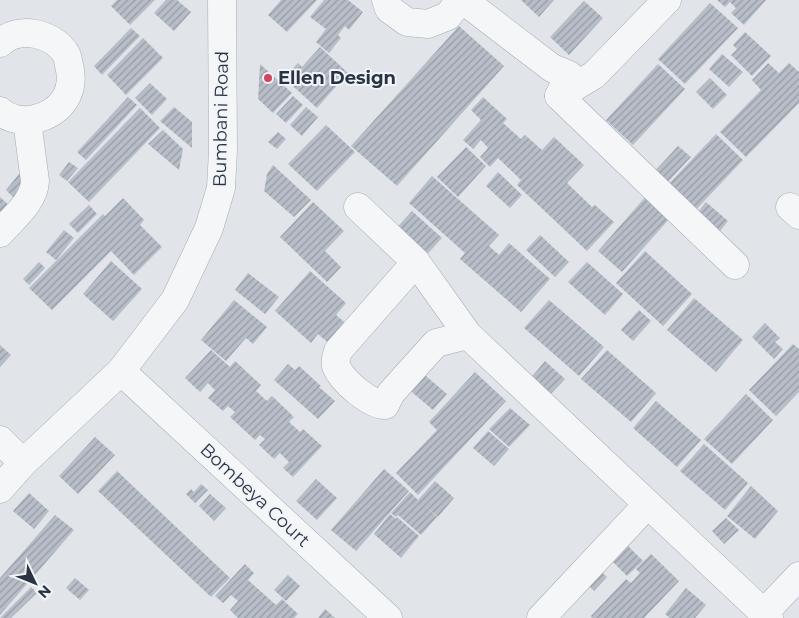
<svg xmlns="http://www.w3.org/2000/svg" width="799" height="618" font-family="Montserrat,sans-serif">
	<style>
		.building { fill: url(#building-hatch) }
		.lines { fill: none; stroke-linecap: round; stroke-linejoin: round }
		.minor-casing { stroke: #a6acb5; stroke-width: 29 }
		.minor { stroke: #f4f6f8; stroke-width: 28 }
		.poi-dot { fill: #d1445e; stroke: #f1f4f8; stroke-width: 2 }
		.labels { text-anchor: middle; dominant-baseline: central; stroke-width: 4; stroke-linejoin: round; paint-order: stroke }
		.poi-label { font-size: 18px; font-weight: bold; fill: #293343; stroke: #f1f4f8; text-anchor: start }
		.street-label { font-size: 18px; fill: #293343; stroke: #f1f4f8 }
	</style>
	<defs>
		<pattern id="building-hatch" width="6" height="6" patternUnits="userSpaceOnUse" patternTransform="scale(1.25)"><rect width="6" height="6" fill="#b8bec8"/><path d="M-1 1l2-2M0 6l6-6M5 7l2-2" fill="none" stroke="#969ba4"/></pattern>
	</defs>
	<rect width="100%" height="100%" fill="#e1e5ea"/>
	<g class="building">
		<path d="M 117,0 L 155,0 L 130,25 L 111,6 Z"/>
		<path d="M 166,0 L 177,0 L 191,12 L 174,31 L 154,13 Z"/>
		<path d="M 281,0 L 317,0 L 287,32 L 268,15 Z"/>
		<path d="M 324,0 L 348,0 L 363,12 L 349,30 L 345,26 L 338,35 L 341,38 L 329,53 L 316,42 L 326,29 L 310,17 Z"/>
		<path d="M 521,0 L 554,0 L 539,17 Z"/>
		<path d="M 717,0 L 766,0 L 744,25 L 731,13 L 736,8 L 730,2 L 725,7 Z"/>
		<path d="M 584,1 L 603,18 L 569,55 L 550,37 Z"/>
		<path d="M 710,3 L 738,28 L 685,84 L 658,59 Z"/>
		<path d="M 459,26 L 504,66 L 397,186 L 351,146 Z"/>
		<path d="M 131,28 L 140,36 L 102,75 L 94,66 Z"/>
		<path d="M 745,32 L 771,56 L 752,76 L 731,55 L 737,49 L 733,45 Z"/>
		<path d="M 143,38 L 163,58 L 126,95 L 107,75 Z"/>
		<path d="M 320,47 L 348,73 L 317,108 L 284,78 L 298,63 L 302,67 Z"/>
		<path d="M 722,54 L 743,72 L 729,87 L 709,69 Z"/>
		<path d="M 768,63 L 779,73 L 789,63 L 799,72 L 799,103 L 746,157 L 720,132 L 761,90 L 752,80 Z"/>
		<path d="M 260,64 L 292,93 L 273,113 L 258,99 Z"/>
		<path d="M 658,64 L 685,89 L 633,145 L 606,120 Z"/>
		<path d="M 710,78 L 727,95 L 713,109 L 696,92 Z"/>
		<path d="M 150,83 L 167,99 L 152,115 L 135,98 Z"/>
		<path d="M 293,96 L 303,105 L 286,123 L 276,114 Z"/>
		<path d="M 128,97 L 137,105 L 86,160 L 77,152 Z"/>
		<path d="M 483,97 L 507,119 L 503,123 L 521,139 L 525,135 L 542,150 L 554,137 L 584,165 L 567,183 L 592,207 L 595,205 L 614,222 L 587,251 L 517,185 L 521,180 L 498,158 L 490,167 L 480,157 L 488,148 L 481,140 L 473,149 L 463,140 L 481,120 L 471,110 Z"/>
		<path d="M 174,107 L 192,122 L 192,148 L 160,121 Z"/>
		<path d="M 306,107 L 318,117 L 302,136 L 290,125 Z"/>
		<path d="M 140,108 L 160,128 L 89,202 L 68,182 Z"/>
		<path d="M 326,125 L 355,152 L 317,191 L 288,164 Z"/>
		<path d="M 163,130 L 183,149 L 179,170 L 148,144 Z"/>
		<path d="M 278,132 L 286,139 L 277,149 L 268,142 Z"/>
		<path d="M 716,134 L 743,160 L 690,216 L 663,190 Z"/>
		<path d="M 678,146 L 691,157 L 666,184 L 654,172 Z"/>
		<path d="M 466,147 L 486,166 L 458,197 L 437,177 Z"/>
		<path d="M 69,162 L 78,168 L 67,181 L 59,175 Z"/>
		<path d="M 273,165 L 311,200 L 294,217 L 264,191 L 267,174 Z"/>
		<path d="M 498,172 L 522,195 L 510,208 L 486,186 Z"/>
		<path d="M 19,174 L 23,177 L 18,202 L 6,190 Z"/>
		<path d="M 432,176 L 499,235 L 489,246 L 499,255 L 509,243 L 550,279 L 521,312 L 460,259 L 465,253 L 409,203 Z"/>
		<path d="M 647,195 L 671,217 L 622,272 L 598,251 Z"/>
		<path d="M 0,197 L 12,208 L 0,221 Z"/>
		<path d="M 123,198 L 144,220 L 140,225 L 162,247 L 134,275 L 111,251 L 52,310 L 29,288 L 103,214 L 105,216 Z"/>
		<path d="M 313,202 L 344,231 L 325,251 L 341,267 L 327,282 L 280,237 Z"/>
		<path d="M 706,202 L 728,221 L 716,236 L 694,217 Z"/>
		<path d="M 89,205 L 97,214 L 78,233 L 69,224 Z"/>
		<path d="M 412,211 L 442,238 L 421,261 L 391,234 Z"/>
		<path d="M 64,230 L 74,238 L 56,260 L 46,252 Z"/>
		<path d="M 540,235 L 569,262 L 555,277 L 526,250 Z"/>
		<path d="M 645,251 L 692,294 L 663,326 L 616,283 Z"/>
		<path d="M 111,261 L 142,289 L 113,321 L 83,294 Z"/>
		<path d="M 39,262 L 45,268 L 29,285 L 23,279 Z"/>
		<path d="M 587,262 L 623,294 L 605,315 L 568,282 Z"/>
		<path d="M 310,271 L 346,303 L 336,315 L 348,325 L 331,345 L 318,334 L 311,343 L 275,311 Z"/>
		<path d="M 248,273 L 279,297 L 265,314 L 235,290 Z"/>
		<path d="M 694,298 L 743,340 L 716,372 L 667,330 Z"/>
		<path d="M 234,300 L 267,327 L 253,344 L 246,338 L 226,361 L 201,340 Z"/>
		<path d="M 549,300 L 604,347 L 579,376 L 524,328 Z"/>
		<path d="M 639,310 L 651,321 L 633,341 L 621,330 Z"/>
		<path d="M 765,323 L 780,338 L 775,342 L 783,349 L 774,359 L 752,337 Z"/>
		<path d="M 793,344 L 799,349 L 799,392 L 776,416 L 749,390 Z"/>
		<path d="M 0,345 L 11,355 L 0,367 Z"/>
		<path d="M 211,350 L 230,367 L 235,361 L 261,385 L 256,391 L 267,401 L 272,396 L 294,417 L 289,422 L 300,432 L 303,429 L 322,446 L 293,477 L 283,468 L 289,462 L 280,453 L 274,459 L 259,445 L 265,439 L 260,435 L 255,440 L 230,417 L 235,412 L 228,406 L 223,411 L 208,398 L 215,390 L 208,383 L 200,392 L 185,378 Z"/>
		<path d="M 607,350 L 656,393 L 631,422 L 581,379 Z"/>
		<path d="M 545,361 L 565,379 L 548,397 L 529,380 Z"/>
		<path d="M 288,364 L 295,370 L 299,366 L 321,386 L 319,387 L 335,401 L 318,419 L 274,380 Z"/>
		<path d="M 420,371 L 447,394 L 433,410 L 406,387 Z"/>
		<path d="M 475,372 L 506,401 L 418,495 L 396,473 L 437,430 L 429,422 Z"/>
		<path d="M 746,394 L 773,420 L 732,464 L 704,439 Z"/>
		<path d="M 656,401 L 701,440 L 677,467 L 633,428 Z"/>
		<path d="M 510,408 L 530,425 L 509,447 L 489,429 Z"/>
		<path d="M 488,431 L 509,449 L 494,466 L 473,448 Z"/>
		<path d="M 95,437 L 115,455 L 78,494 L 59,476 Z"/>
		<path d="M 704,444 L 748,483 L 725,510 L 680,471 Z"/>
		<path d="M 384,469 L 409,491 L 356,551 L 331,530 Z"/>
		<path d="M 117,471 L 230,578 L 211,597 L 98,491 Z"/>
		<path d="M 316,479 L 337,498 L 317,520 L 296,501 Z"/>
		<path d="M 435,481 L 454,498 L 438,517 L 425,506 L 437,517 L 421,535 L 398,515 L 396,517 L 391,513 L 410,492 L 418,500 Z"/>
		<path d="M 201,484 L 208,490 L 195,503 L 186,494 L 191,489 L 194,492 Z"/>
		<path d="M 751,486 L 778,511 L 755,539 L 727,516 Z"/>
		<path d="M 29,493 L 49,511 L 34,529 L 13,511 Z"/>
		<path d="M 210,494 L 226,508 L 214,521 L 199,506 Z"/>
		<path d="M 390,514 L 396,519 L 397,517 L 419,536 L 401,558 L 374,534 Z"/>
		<path d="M 55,515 L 74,530 L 0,615 L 0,578 Z"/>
		<path d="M 726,518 L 739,530 L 724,544 L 712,531 Z"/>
		<path d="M 628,546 L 643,561 L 627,576 L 613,562 Z"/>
		<path d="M 651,554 L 679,581 L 644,618 L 592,618 L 591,616 L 626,579 L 631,583 L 640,573 L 636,569 Z"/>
		<path d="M 245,564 L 254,573 L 248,580 L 276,605 L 282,599 L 298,614 L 294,618 L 238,618 L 230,610 L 238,601 L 231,595 L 223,603 L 215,596 Z"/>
		<path d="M 596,567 L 607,577 L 594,591 L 583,580 Z"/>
		<path d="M 288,575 L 300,586 L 286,601 L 274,590 Z"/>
		<path d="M 75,578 L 89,590 L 80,600 L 66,588 Z"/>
		<path d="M 31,587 L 37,593 L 11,618 L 0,618 Z"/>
		<path d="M 686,588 L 706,605 L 695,618 L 670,618 L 665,614 Z"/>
		<path d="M 325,609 L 335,618 L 318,618 Z"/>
	</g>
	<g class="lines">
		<g class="minor-casing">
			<g id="minor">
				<path d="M 386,0 L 389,9 L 407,22 L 428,24 L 448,16 L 460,0"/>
				<path d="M 463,0 L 552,68 L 569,75 L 559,96 L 594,75 L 667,0"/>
				<path d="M 0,43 C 19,25 53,33 66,54 C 68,57 68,62 69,65 C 76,92 61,113 35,119 C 24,122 8,119 0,111"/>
				<path d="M 559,96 L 735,265"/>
				<path d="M 358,207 L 416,262 L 468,335 L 769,618"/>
				<path d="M 790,207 L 799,215"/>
				<path d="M 0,233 C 13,218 34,202 35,181 L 27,121"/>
				<path d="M 416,262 L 338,351 C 337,356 334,361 336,366 C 342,381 370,405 385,405 L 391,393 L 436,343 L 468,335"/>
				<path d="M 121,371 L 388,618"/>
				<path d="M 0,440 L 23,463"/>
				<path d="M 0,489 L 23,463 L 121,371 L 175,300 L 209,228 L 221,188 L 223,150 L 222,0"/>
				<path d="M 764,613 L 799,576"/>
				<path d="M 541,618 L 647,505"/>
			</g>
		</g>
		<use href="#minor" class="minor"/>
	</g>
	<circle class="poi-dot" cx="268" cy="78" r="5"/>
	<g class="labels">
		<g class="poi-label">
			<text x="278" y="78">Ellen Design</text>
		</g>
		<g class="street-label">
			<text transform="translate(221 119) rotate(-89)">Bumbani Road</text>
			<text transform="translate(255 495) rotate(43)">Bombeya Court</text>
		</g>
	</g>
	<g transform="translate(35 583) rotate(133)" stroke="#f1f4f8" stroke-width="4" paint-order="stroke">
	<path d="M0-4L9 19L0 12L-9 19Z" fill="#293343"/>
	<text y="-8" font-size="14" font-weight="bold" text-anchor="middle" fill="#293343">N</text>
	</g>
</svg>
